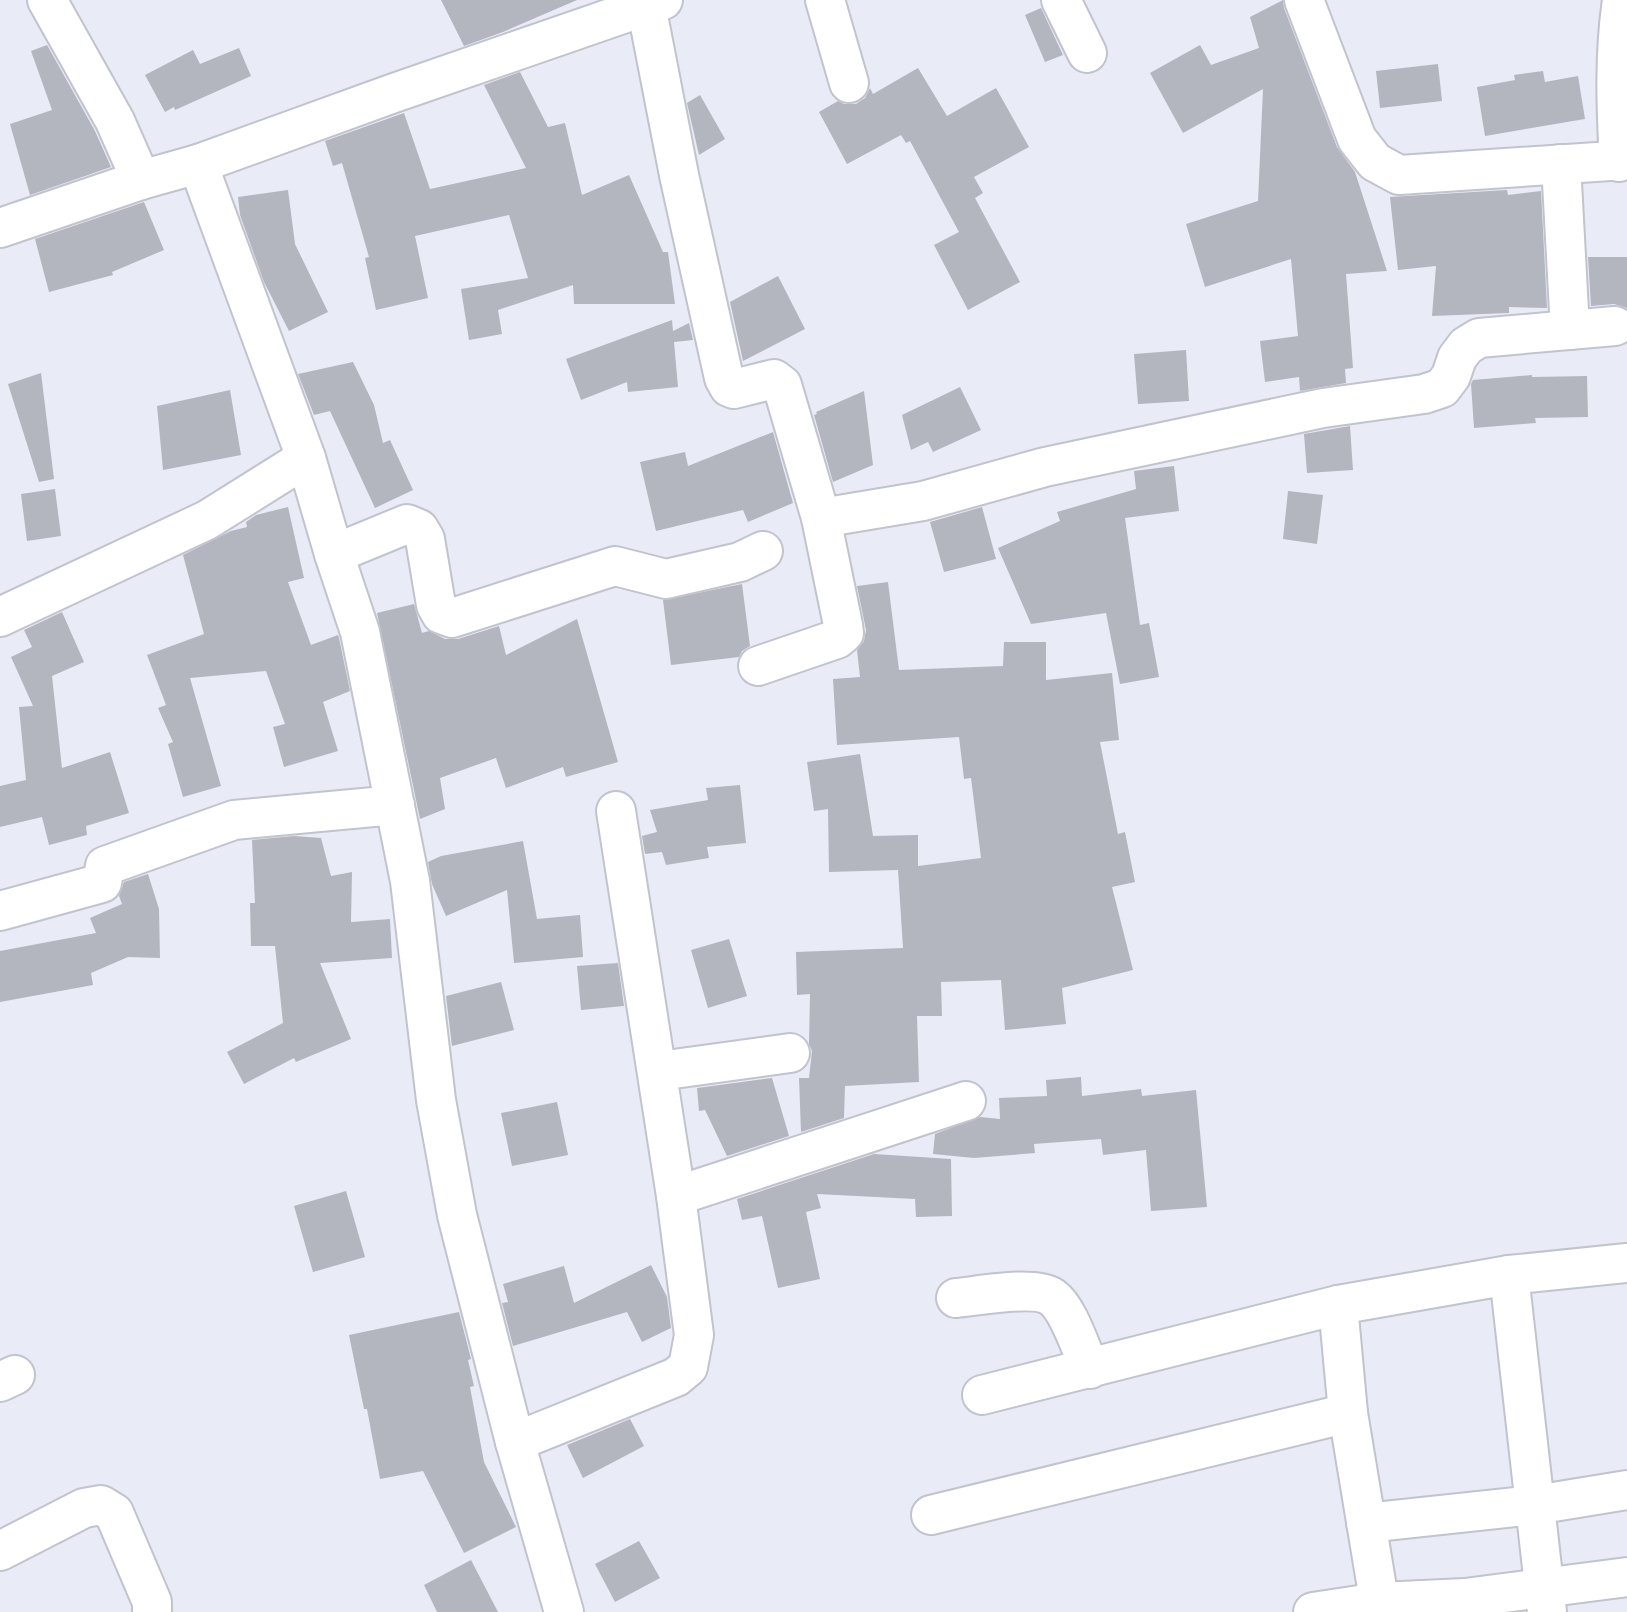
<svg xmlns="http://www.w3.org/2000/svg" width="1627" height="1612" font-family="Karla,sans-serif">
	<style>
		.building { fill: #b3b5bf }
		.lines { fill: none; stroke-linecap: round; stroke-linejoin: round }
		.minor-casing { stroke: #c1c3ce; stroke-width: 42 }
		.minor { stroke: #fff; stroke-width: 38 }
	</style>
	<rect width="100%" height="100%" fill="#e9ecf7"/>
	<g class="building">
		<path d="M 441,0 L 577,0 L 503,32 L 464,46 Z"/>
		<path d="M 1283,0 L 1284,8 L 1337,147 L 1355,172 L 1387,271 L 1346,274 L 1353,368 L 1345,369 L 1346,383 L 1300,391 L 1299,377 L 1265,382 L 1260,341 L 1298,336 L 1291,259 L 1205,287 L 1186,224 L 1258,201 L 1263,89 L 1183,133 L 1150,73 L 1200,45 L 1211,65 L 1259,48 L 1250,17 Z"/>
		<path d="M 1041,8 L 1063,55 L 1045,62 L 1025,15 Z"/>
		<path d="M 47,45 L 95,131 L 111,167 L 30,195 L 10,124 L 52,110 L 31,51 Z"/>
		<path d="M 239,48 L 251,76 L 175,110 L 174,107 L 165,112 L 145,75 L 193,50 L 200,64 Z"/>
		<path d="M 1438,64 L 1442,101 L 1380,108 L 1376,71 Z"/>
		<path d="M 918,68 L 947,116 L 996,88 L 1029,147 L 974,177 L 983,193 L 975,198 L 1020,282 L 968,310 L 934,245 L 959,232 L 910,141 L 906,143 L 901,135 L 847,164 L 819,112 L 838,101 L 844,104 L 856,104 L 865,98 L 870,88 L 873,94 Z"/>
		<path d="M 1543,71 L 1545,82 L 1578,76 L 1585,119 L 1485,136 L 1477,87 L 1515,80 L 1514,75 Z"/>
		<path d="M 520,72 L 548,127 L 565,123 L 582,195 L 629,175 L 663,252 L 668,252 L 675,304 L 574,304 L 573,285 L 498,310 L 502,334 L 469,340 L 461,289 L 528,278 L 509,215 L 415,236 L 428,298 L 376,310 L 365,258 L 369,257 L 342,163 L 333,166 L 325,141 L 404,113 L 430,189 L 526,168 L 484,85 Z"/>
		<path d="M 700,95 L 725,139 L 699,155 L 687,103 Z"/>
		<path d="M 288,190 L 295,244 L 328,312 L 289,331 L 264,282 L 240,215 L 238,197 Z"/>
		<path d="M 1507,190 L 1508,195 L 1541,191 L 1547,308 L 1509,307 L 1509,313 L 1432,316 L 1436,266 L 1398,270 L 1390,197 Z"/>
		<path d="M 144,202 L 164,250 L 112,272 L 113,275 L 49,292 L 35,239 Z"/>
		<path d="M 1588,257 L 1627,257 L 1627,308 L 1614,304 L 1591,306 Z"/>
		<path d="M 778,276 L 805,329 L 743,361 L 730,302 Z"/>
		<path d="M 672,320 L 673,331 L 689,323 L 693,340 L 674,342 L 678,387 L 628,392 L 627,382 L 581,400 L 566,359 Z"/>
		<path d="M 1186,350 L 1189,401 L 1138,404 L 1134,354 Z"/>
		<path d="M 353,362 L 374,405 L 383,443 L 390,440 L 413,490 L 375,508 L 330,411 L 314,415 L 298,374 Z"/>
		<path d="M 41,373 L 54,479 L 39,482 L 8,384 Z"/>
		<path d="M 1532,375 L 1532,377 L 1587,376 L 1588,417 L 1535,418 L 1536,423 L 1474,428 L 1471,384 L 1473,380 Z"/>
		<path d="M 960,387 L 981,430 L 933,452 L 928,442 L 911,450 L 902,415 Z"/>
		<path d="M 230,390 L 241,455 L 163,470 L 157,406 Z"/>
		<path d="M 864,391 L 873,465 L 833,482 L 814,415 L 817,414 L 816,412 Z"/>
		<path d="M 1350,426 L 1353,470 L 1307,473 L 1304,434 Z"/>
		<path d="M 773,432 L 793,503 L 748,522 L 743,510 L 656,531 L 640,462 L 685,452 L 688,466 Z"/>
		<path d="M 1174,466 L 1179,511 L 1125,518 L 1140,625 L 1149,623 L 1159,677 L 1120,684 L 1106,613 L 1031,624 L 998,548 L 1060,521 L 1057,512 L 1136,489 L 1134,471 Z"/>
		<path d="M 55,489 L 61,536 L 27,541 L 21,494 Z"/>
		<path d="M 1288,491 L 1323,495 L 1317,544 L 1283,539 Z"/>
		<path d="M 288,507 L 304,578 L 288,582 L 311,645 L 338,635 L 339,638 L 350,691 L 323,702 L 338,751 L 284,767 L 273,727 L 285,724 L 266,671 L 190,678 L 221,786 L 183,797 L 168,744 L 173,742 L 158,708 L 166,705 L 147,655 L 204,634 L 183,555 L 231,531 L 247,527 L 246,522 L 256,515 Z"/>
		<path d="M 982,507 L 996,559 L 944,572 L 930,522 Z"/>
		<path d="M 888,582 L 899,670 L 1003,666 L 1004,642 L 1046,642 L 1046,680 L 1112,673 L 1119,740 L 1100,742 L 1118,834 L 1125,832 L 1135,882 L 1112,887 L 1133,970 L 1062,988 L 1066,1024 L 1005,1030 L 1001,980 L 941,982 L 942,1016 L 917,1016 L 919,1082 L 845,1086 L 844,1118 L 801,1132 L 799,1078 L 809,1078 L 812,1051 L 809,1044 L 810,994 L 797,995 L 796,952 L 903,948 L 898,870 L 829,872 L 828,809 L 814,811 L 807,762 L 860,754 L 873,836 L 918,835 L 918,866 L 981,858 L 971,778 L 964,779 L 959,737 L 837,745 L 833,679 L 860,677 L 857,650 L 864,641 L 866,630 L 857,586 Z"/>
		<path d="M 742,584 L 750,646 L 742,651 L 739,657 L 671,665 L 663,600 Z"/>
		<path d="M 414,604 L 422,633 L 429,631 L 445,639 L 458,639 L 499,626 L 506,655 L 577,619 L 618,762 L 566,777 L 563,767 L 506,788 L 496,758 L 440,778 L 445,809 L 420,819 L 377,613 Z"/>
		<path d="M 62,612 L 84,662 L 52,676 L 62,768 L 110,752 L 129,813 L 86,826 L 87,835 L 49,845 L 42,817 L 0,827 L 0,786 L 26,780 L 19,707 L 33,706 L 11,657 L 32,647 L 24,630 Z"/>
		<path d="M 740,785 L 746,843 L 707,847 L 709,858 L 666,865 L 662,852 L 645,854 L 642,836 L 657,832 L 650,810 L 708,800 L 706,788 Z"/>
		<path d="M 294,836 L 321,838 L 331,876 L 352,872 L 351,922 L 390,919 L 392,958 L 320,963 L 351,1039 L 296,1062 L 294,1058 L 244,1084 L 227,1052 L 283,1023 L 275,946 L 251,946 L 250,903 L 255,903 L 252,840 Z"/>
		<path d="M 523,841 L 537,919 L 580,915 L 583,957 L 514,963 L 507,890 L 446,916 L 432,884 L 428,862 L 441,856 Z"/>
		<path d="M 148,874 L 159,909 L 160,958 L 128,957 L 91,973 L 93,985 L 0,1002 L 0,951 L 96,933 L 90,918 L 122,904 L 119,896 L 124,882 Z"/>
		<path d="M 729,939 L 747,996 L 708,1008 L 691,950 Z"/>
		<path d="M 618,963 L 624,1006 L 581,1010 L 577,966 Z"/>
		<path d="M 501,982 L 514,1030 L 452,1046 L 446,996 Z"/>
		<path d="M 1081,1077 L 1082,1096 L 1141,1089 L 1142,1096 L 1196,1090 L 1207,1207 L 1151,1211 L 1146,1150 L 1103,1155 L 1101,1139 L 1034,1144 L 1035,1153 L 974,1158 L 933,1154 L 935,1134 L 980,1117 L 1000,1119 L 999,1098 L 1047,1096 L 1046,1080 Z"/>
		<path d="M 772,1078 L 789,1136 L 727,1156 L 705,1110 L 699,1111 L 697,1088 Z"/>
		<path d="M 557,1102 L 568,1155 L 512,1166 L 501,1113 Z"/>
		<path d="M 874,1154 L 951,1159 L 952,1216 L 916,1217 L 915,1199 L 817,1194 L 821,1208 L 806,1212 L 820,1279 L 778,1288 L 762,1216 L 742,1220 L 737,1199 Z"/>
		<path d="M 346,1191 L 365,1257 L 313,1272 L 294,1206 Z"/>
		<path d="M 651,1265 L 667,1297 L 671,1328 L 642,1342 L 627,1312 L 513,1346 L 502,1303 L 508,1302 L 503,1284 L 564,1266 L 574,1303 Z"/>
		<path d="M 459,1312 L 471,1359 L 468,1360 L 474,1386 L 470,1387 L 484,1462 L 516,1527 L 464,1553 L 423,1471 L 380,1479 L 367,1409 L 364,1409 L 349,1335 Z"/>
		<path d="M 630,1419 L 644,1446 L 583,1478 L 567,1445 Z"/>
		<path d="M 639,1541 L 660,1578 L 615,1602 L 595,1564 Z"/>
		<path d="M 471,1560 L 498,1612 L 437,1612 L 424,1585 Z"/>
	</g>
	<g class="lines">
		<g class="minor-casing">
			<g id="minor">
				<path d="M 47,0 L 115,121 L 141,180"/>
				<path d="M 645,0 L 679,175 L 724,378 L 729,387 L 734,389 L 774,379 L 782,385 L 821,518 L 843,625 L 844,633 L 837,639 L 758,666"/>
				<path d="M 825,0 L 849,83"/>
				<path d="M 1061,0 L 1087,53"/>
				<path d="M 1304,0 L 1357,139 L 1375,162 L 1399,175 L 1627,160"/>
				<path d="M 1619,162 C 1616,107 1614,54 1622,0"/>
				<path d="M 198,164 L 306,458 L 334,554 L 360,632 L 410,881 L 436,1100 L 457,1215 L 515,1442 L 564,1612"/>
				<path d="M 1561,164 L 1570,330"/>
				<path d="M 0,228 L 141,180 L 198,164 L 394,93 L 663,0"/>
				<path d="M 821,518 L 923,501 L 1045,467 L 1323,408 L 1424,394 L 1442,388 L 1451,376 L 1457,358 L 1466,346 L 1479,338 L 1615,326"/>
				<path d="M 334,554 L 407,524 L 419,529 L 425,539 L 436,605 L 441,614 L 452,618 L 615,566 L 666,579 L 740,562 L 763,551"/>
				<path d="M 0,617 L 207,520 L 306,458"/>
				<path d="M 616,811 L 676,1196"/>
				<path d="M 0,911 L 102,883 L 105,866 L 234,820 L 395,805"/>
				<path d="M 659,1071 L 790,1053"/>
				<path d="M 1509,1275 L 1627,1263"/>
				<path d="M 956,1298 C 978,1296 1034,1285 1052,1297 C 1069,1309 1081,1350 1090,1369"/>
				<path d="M 1338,1305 L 1348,1413 L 1381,1612"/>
				<path d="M 0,1382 L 15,1375"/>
				<path d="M 982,1395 L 1338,1305 L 1509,1275 L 1547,1612"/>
				<path d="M 515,1442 L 676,1377 L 688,1367 L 694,1335 L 676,1196 L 966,1101"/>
				<path d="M 931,1515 L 1348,1413"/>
				<path d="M 1366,1523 L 1535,1505 L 1627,1490"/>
				<path d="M 0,1551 L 84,1508 L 101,1505 L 114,1513 L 152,1602 L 152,1612"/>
				<path d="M 1313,1612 L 1379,1602 L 1465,1598 L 1627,1577"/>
			</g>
		</g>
		<use href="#minor" class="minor"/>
	</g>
</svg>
